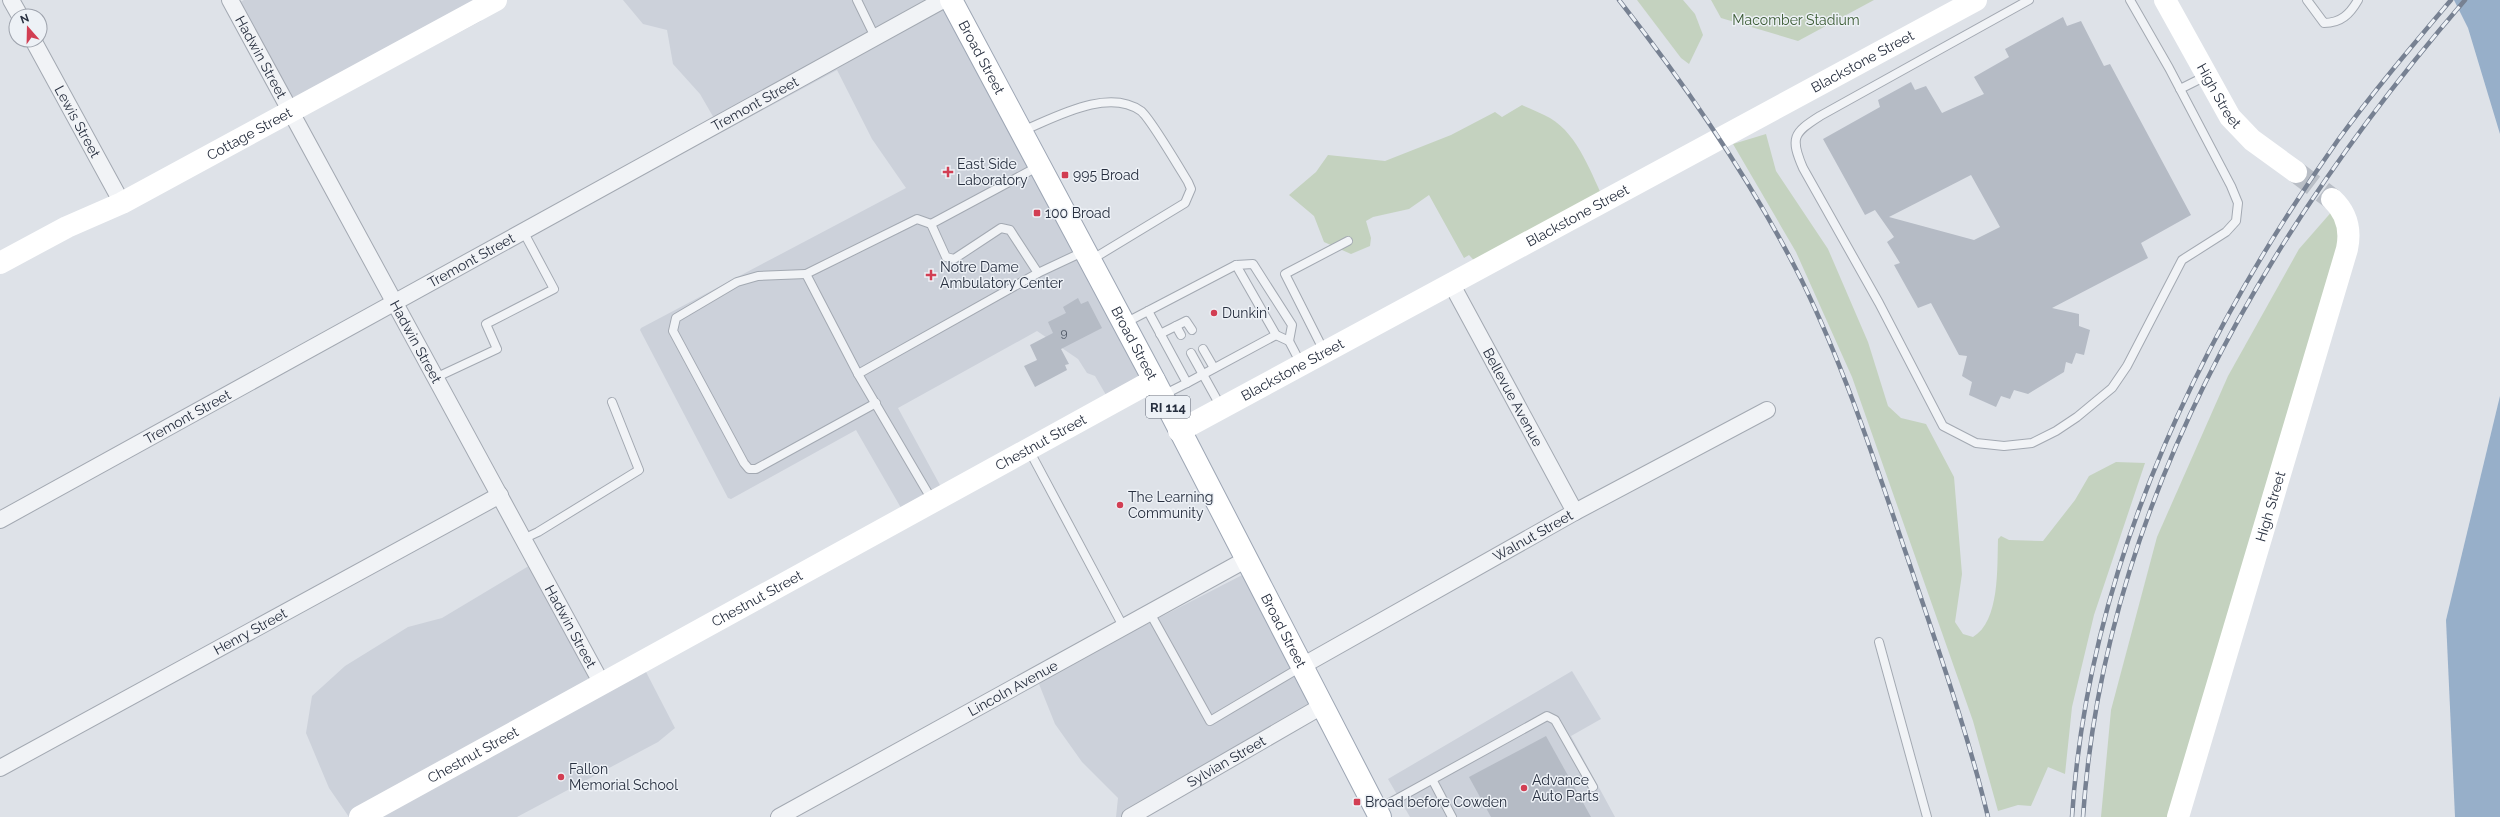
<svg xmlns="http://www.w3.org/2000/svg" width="2500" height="817" font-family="Raleway,sans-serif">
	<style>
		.built { fill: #ccd1da }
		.green { fill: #c4d2bf }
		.water { fill: #97afc9 }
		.building { fill: #b5bbc5; fill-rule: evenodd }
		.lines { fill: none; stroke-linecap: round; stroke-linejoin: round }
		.secondary-tunnel { stroke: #b9bec6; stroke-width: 22; stroke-dasharray: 22 11; stroke-linecap: butt }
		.lane-casing { stroke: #a3a9b2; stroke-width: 10 }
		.street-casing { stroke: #a3a9b2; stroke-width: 18 }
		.primary-casing { stroke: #9da6b4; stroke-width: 24 }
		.lane { stroke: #f1f3f6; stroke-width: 8 }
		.street { stroke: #f1f3f6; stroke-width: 16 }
		.secondary { stroke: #fff; stroke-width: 22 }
		.primary { stroke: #fff; stroke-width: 22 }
		.rail-casing { stroke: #778192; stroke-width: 4.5 }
		.rail { stroke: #edf1f6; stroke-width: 3; stroke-dasharray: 9; stroke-linecap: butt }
		.poi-dot { fill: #d23e53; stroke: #edf1f6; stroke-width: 1.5 }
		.labels { text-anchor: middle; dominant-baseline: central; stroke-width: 3; stroke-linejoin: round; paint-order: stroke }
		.number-label { font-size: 12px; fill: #4a5260 }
		.shield { fill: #edf1f6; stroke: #626976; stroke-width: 1 }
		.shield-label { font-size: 13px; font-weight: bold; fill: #272f3f }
		.park-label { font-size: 14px; fill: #3b5b34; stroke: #edf1f6 }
		.street-label { font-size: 14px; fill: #272f3f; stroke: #edf1f6 }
		.poi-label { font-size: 14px; fill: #272f3f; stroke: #edf1f6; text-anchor: start }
	</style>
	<rect width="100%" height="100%" fill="#dee2e8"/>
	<g class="built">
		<path d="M 244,0 L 476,0 L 484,15 L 481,21 L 297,119 L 236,4 Z"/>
		<path d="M 623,0 L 954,0 L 1154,385 L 1113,407 L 1095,376 L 1087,373 L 1078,359 L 1037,331 L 898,408 L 947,498 L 908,520 L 856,430 L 731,499 L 728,498 L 640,330 L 641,328 L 906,188 L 872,139 L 837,70 L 722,132 L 700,94 L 673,64 L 667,30 L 643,24 Z"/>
		<path d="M 532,564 L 601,685 L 645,670 L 675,728 L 658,742 L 517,817 L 349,817 L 329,788 L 306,733 L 312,696 L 345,666 L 408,627 L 442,618 Z"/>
		<path d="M 1250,571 L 1323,709 L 1142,817 L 1116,817 L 1118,798 L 1082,762 L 1055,724 L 1039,684 L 1046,676 Z"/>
		<path d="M 1572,671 L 1601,719 L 1571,736 L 1615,817 L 1410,817 L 1388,779 Z"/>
	</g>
	<g class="green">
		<path d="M 1637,0 L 1683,0 L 1695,14 L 1703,35 L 1689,64 L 1681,58 Z"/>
		<path d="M 1711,0 L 1874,0 L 1798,41 L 1721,18 Z"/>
		<path d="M 1522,105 C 1531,109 1541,113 1550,118 C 1579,135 1592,176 1606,204 L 1484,271 L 1469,255 L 1464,258 L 1429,195 L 1409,209 L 1373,217 L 1366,221 L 1371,238 L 1370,246 L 1351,254 L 1324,242 L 1314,216 L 1289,195 L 1316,172 L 1328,155 L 1385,161 L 1451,135 L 1495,112 L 1502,117 Z"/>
		<path d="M 1766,134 L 1776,171 L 1828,249 L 1868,342 L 1888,406 L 1901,418 L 1926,424 L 1954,477 L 1962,574 L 1955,622 L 1963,634 L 1973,637 C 2000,621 1997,568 1998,539 L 2001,536 L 2009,540 L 2043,541 L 2075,500 L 2089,476 L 2116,462 L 2145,463 L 2094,615 L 2072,707 L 2065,774 L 2048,767 L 2031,806 L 2018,805 L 1998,811 L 1973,721 L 1852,377 L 1796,252 L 1733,144 Z"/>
		<path d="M 2334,209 L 2345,276 L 2185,817 L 2101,817 L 2111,710 L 2157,537 L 2228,376 L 2299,249 Z"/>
	</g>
	<g class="water">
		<path d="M 2454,0 L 2500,0 L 2500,134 L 2468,28 Z"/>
		<path d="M 2500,396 L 2500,817 L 2455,817 L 2446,620 Z"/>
	</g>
	<g class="building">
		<path d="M 2063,17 L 2067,26 L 2081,21 L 2104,66 L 2110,64 L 2191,215 L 2141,243 L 2148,258 L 2052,308 L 2079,314 L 2079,326 L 2090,330 L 2084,355 L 2076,353 L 2072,364 L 2066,362 L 2064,372 L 2028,394 L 2014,390 L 2010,399 L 2001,396 L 1996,407 L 1969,395 L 1972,382 L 1962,376 L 1967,356 L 1959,355 L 1931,303 L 1918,308 L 1894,265 L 1900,263 L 1887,242 L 1894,237 L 1875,210 L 1865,215 L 1823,139 L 1880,107 L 1878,100 L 1911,82 L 1915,90 L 1926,86 L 1942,113 L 1984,94 L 1974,77 L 2009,57 L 2005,49 ZM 1971,175 L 2000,227 L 1974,240 L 1889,217 Z"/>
		<path d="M 1078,298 L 1081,304 L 1088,301 L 1102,328 L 1061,349 L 1069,364 L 1065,365 L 1067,370 L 1035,387 L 1024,366 L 1037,360 L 1030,345 L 1053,333 L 1048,322 L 1066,313 L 1063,307 Z"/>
		<path d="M 1546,736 L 1591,817 L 1491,817 L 1469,777 Z"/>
	</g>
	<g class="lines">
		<path class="secondary-tunnel" d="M 2296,172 L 2332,199"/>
		<g class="lane-casing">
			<g id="lane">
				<path d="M 857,0 L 875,37"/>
				<path d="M 2029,0 L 1820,116 C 1793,133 1790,138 1803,168 L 1879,303 L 1943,426 L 1976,443 L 2004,446 L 2032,443 L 2056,431 L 2077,417 L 2112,388 L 2127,366 L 2182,260 L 2226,232 L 2236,221 L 2238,203 L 2231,186 L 2169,68 L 2130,0"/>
				<path d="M 2307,0 L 2324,23 C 2341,23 2350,14 2358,0"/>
				<path d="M 2180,89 L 2206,76"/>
				<path d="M 1022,131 C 1054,118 1108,87 1141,111 C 1150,118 1180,169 1188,182 L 1191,189 L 1185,203 L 1091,260"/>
				<path d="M 931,224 L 1039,166"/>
				<path d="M 1236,265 L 1276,335 L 1289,341 L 1301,364"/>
				<path d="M 806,274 L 758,276 L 737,282 L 676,318 L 673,331 L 744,463 L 749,469 L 756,469 L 876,403"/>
				<path d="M 1148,311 L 1187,383 L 1276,335"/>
				<path d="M 1125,323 L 1236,265 L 1253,264 L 1292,325 L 1289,341"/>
				<path d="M 1176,326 L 1181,335"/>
				<path d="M 1160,334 L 1186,321 L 1192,330"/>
				<path d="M 1203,349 L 1214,368"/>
				<path d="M 1324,351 L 1285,274 L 1348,241"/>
				<path d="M 1191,353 L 1221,407"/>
				<path d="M 858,374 L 1038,273"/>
				<path d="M 435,378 L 497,349 L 486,324 L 554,289 L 523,231"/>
				<path d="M 1163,395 L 1187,383"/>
				<path d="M 1029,450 L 1124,628"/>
				<path d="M 932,500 L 858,374 L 806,274 L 917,219 L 931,224 L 946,257 L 954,259 L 1001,228 L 1010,230 L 1038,273 L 1085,251"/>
				<path d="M 523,539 L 538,532 L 639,470 L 612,402"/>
				<path d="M 1150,613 L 1210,721 L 1301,667"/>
				<path d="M 1879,642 L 1927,817"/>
				<path d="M 1433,781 L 1452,817"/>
				<path d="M 1377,810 L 1547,716 L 1555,720 L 1593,787"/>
			</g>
		</g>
		<g class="street-casing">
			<g id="street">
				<path d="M 11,0 L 20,16"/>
				<path id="s1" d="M 230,0 L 602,684"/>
				<path id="s2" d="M 33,40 L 122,203"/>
				<path id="s3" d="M 1451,283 L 1575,512"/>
				<path id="s4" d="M 0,520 L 943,0"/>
				<path id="s5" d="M 1302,666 L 1575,512 L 1767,410"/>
				<path id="s6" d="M 0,768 L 500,495"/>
				<path id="s7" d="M 779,817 L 1247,559"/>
				<path id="s8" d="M 1130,817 L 1322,706"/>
			</g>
		</g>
		<g class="primary-casing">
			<g id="primary">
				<path id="s14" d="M 951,0 L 1154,380 L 1380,817"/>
			</g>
		</g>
		<use href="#lane" class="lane"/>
		<use href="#street" class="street"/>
		<g class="secondary">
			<path id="s9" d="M 2165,0 L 2230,117 L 2252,140 L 2296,172"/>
			<path id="s10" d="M 0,263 L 67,227 L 122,203 L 496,0"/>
			<path id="s11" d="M 1179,431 L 1976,0"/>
			<path id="s12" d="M 360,817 L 1154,380"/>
			<path id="s13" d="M 2178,817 L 2347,249 C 2351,230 2347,213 2332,199"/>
		</g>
		<use href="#primary" class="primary"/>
		<g class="rail-casing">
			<g id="rail">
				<path d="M 1619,0 C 1688,88 1752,181 1802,281 C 1848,375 1879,475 1913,574 C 1940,655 1968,734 1988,817"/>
				<path d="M 2072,817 C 2088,569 2197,340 2338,140 C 2373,92 2412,46 2451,0"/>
				<path d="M 2083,817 C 2104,507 2266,231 2465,0"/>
			</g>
		</g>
		<use href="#rail" class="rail"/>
	</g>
	<g class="poi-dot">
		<path d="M946 166h4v4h4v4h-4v4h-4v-4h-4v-4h4z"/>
		<rect x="1061" y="171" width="8" height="8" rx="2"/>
		<rect x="1033" y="209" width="8" height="8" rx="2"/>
		<path d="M929 269h4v4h4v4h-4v4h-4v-4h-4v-4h4z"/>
		<circle cx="1214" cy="313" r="4"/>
		<circle cx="1120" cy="505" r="4"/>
		<circle cx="561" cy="777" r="4"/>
		<circle cx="1524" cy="788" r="4"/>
		<rect x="1353" y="798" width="8" height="8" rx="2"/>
	</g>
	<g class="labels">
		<g class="number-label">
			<text x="1064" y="333">9</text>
		</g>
		<rect class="shield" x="1146" y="396" width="44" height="22" rx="3"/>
		<g class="shield-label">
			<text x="1168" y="407">RI 114</text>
		</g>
		<g class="park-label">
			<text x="1796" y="20">Macomber Stadium</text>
		</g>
		<g class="street-label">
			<text stroke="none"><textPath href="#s1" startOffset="65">Hadwin Street</textPath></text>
			<text stroke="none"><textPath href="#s14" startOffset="65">Broad Street</textPath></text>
			<text stroke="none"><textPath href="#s11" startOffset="777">Blackstone Street</textPath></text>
			<text stroke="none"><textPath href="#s9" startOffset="110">High Street</textPath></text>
			<text stroke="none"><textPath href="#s4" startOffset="862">Tremont Street</textPath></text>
			<text stroke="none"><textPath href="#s2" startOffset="93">Lewis Street</textPath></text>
			<text stroke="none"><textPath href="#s10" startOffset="281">Cottage Street</textPath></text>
			<text stroke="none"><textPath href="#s11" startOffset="453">Blackstone Street</textPath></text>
			<text stroke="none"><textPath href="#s4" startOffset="538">Tremont Street</textPath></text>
			<text stroke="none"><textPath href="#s1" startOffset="389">Hadwin Street</textPath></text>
			<text stroke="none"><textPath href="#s14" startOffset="389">Broad Street</textPath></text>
			<text stroke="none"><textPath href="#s11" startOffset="129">Blackstone Street</textPath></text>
			<text stroke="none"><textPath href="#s3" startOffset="130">Bellevue Avenue</textPath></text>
			<text stroke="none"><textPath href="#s4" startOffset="214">Tremont Street</textPath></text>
			<text stroke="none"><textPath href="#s12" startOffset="777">Chestnut Street</textPath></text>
			<text stroke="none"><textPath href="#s13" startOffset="324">High Street</textPath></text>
			<text stroke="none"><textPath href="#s5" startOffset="265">Walnut Street</textPath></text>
			<text stroke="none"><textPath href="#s12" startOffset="453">Chestnut Street</textPath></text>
			<text stroke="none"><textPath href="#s1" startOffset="713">Hadwin Street</textPath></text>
			<text stroke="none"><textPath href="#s6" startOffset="285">Henry Street</textPath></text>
			<text stroke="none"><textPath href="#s14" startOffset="713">Broad Street</textPath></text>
			<text stroke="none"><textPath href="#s7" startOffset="267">Lincoln Avenue</textPath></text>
			<text stroke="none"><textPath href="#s12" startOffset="129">Chestnut Street</textPath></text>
			<text stroke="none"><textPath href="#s8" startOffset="111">Sylvian Street</textPath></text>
		</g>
		<g class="poi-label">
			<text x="957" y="164">East Side<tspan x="957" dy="16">Laboratory</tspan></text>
			<text x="1073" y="175">995 Broad</text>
			<text x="1045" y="213">100 Broad</text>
			<text x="940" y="267">Notre Dame<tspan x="940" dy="16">Ambulatory Center</tspan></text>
			<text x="1222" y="313">Dunkin'</text>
			<text x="1128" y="497">The Learning<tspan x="1128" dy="16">Community</tspan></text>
			<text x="569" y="769">Fallon<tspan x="569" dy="16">Memorial School</tspan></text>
			<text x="1532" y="780">Advance<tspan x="1532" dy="16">Auto Parts</tspan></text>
			<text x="1365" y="802">Broad before Cowden</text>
		</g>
	</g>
	<g transform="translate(28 28) rotate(340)"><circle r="19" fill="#edf1f6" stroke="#9ea3ad"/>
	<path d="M0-3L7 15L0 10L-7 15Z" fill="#d23e53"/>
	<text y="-6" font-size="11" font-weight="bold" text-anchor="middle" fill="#272f3f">N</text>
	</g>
</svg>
